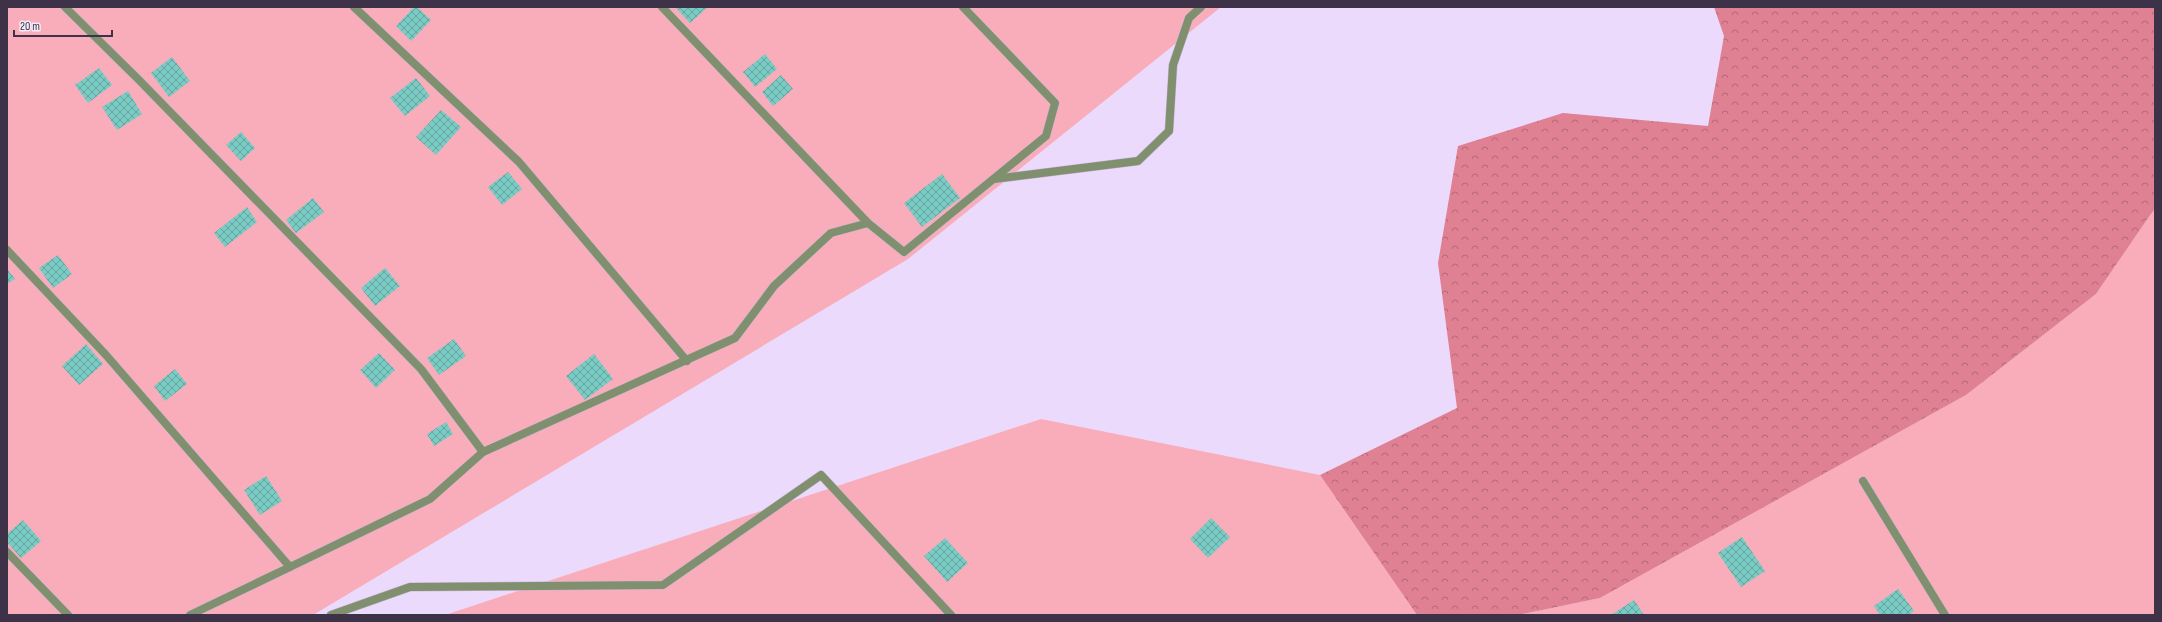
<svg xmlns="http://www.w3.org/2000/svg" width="2162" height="622" font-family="'Sofia Sans Condensed',sans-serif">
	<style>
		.green { fill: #f9acb9 }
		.forest { fill: url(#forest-crowns) }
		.building { fill: url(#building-cross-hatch) }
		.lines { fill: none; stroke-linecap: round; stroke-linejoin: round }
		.lane-casing { stroke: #c8b8d7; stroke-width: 9 }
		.lane { stroke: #80906e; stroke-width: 8 }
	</style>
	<defs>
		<pattern id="forest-crowns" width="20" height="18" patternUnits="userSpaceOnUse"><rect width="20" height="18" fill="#df8093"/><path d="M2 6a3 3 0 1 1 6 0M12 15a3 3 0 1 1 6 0" fill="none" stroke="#b6697a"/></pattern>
		<pattern id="building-cross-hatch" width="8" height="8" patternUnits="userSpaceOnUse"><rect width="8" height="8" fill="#7acbc3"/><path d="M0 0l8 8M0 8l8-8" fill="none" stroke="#65a5a0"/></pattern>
	</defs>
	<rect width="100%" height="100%" fill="#ebdafb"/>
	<g class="green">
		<path d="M 7,7 L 1221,7 L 908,259 L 313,615 L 7,615 Z"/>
		<path d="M 2155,208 L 2155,615 L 1518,615 L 1600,598 L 1966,395 L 2096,294 Z"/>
		<path d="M 1041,419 L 1320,475 L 1417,615 L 445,615 Z"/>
	</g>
	<path class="forest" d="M 1714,7 L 2155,7 L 2155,208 L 2096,294 L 1966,395 L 1600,598 L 1518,615 L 1417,615 L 1320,475 L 1457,408 L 1438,263 L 1458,146 L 1563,113 L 1708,126 L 1724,36 Z"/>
	<g class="building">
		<path d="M 414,7 L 417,7 L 431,20 L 411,41 L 396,26 Z"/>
		<path d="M 675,7 L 708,7 L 690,23 Z"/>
		<path d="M 765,54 L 777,69 L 755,87 L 743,72 Z"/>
		<path d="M 172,57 L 190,81 L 169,97 L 151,73 Z"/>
		<path d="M 99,68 L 112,85 L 88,103 L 75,85 Z"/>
		<path d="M 781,75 L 793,89 L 773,106 L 762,92 Z"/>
		<path d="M 416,78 L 430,96 L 405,116 L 390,98 Z"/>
		<path d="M 128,91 L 142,114 L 117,130 L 102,107 Z"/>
		<path d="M 441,110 L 461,127 L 436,155 L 416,137 Z"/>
		<path d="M 241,132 L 255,148 L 241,161 L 226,145 Z"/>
		<path d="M 508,172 L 522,189 L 502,205 L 488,187 Z"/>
		<path d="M 942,174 L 960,198 L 922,227 L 904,203 Z"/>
		<path d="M 313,198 L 324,212 L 296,233 L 286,220 Z"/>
		<path d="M 247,207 L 257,222 L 225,247 L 214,233 Z"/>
		<path d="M 58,255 L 72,274 L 53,288 L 39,268 Z"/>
		<path d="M 385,268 L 400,286 L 375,306 L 361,288 Z"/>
		<path d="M 7,269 L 15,279 L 7,284 Z"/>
		<path d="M 454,339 L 466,356 L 439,375 L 427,358 Z"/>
		<path d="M 86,344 L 103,364 L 79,385 L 62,366 Z"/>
		<path d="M 379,353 L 395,370 L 376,388 L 360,370 Z"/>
		<path d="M 594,354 L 613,379 L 585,400 L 566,376 Z"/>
		<path d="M 175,369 L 187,384 L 165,401 L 154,386 Z"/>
		<path d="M 446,422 L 453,434 L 434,446 L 427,434 Z"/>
		<path d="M 266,476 L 282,501 L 260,515 L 244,490 Z"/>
		<path d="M 1211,518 L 1230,537 L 1208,558 L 1190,539 Z"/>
		<path d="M 23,520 L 41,541 L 21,558 L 7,542 L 7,534 Z"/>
		<path d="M 1742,537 L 1765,571 L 1741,587 L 1718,553 Z"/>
		<path d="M 945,538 L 968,563 L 947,582 L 924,556 Z"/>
		<path d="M 1898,589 L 1914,611 L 1908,615 L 1880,615 L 1874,606 Z"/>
		<path d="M 1634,600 L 1644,615 L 1611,615 Z"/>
	</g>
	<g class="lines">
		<g class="lane-casing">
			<g id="lane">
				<path d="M 65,7 L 139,80 L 421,369 L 483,452"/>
				<path d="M 354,7 L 519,162 L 687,361"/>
				<path d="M 662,7 L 868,223"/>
				<path d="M 994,179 L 1138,161 L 1169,131 L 1173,65 L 1189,18 L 1201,7"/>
				<path d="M 7,250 L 106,355 L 290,567 L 190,615"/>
				<path d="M 1863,481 L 1945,615"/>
				<path d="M 7,552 L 68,615"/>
				<path d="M 290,567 L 430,499 L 483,452 L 735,338 L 774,286 L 831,233 L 868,223 L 904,252 L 1046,136 L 1055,103 L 963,7"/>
				<path d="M 331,615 L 410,587 L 663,585 L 821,475 L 951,615"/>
			</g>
		</g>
		<use href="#lane" class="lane"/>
	</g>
	<rect width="2162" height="622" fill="none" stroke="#3e3248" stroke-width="16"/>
	<path d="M14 30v6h98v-6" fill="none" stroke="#3e3248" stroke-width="2"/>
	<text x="20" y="30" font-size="12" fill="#3e3248" stroke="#f2ecf7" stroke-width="3" paint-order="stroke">20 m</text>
</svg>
